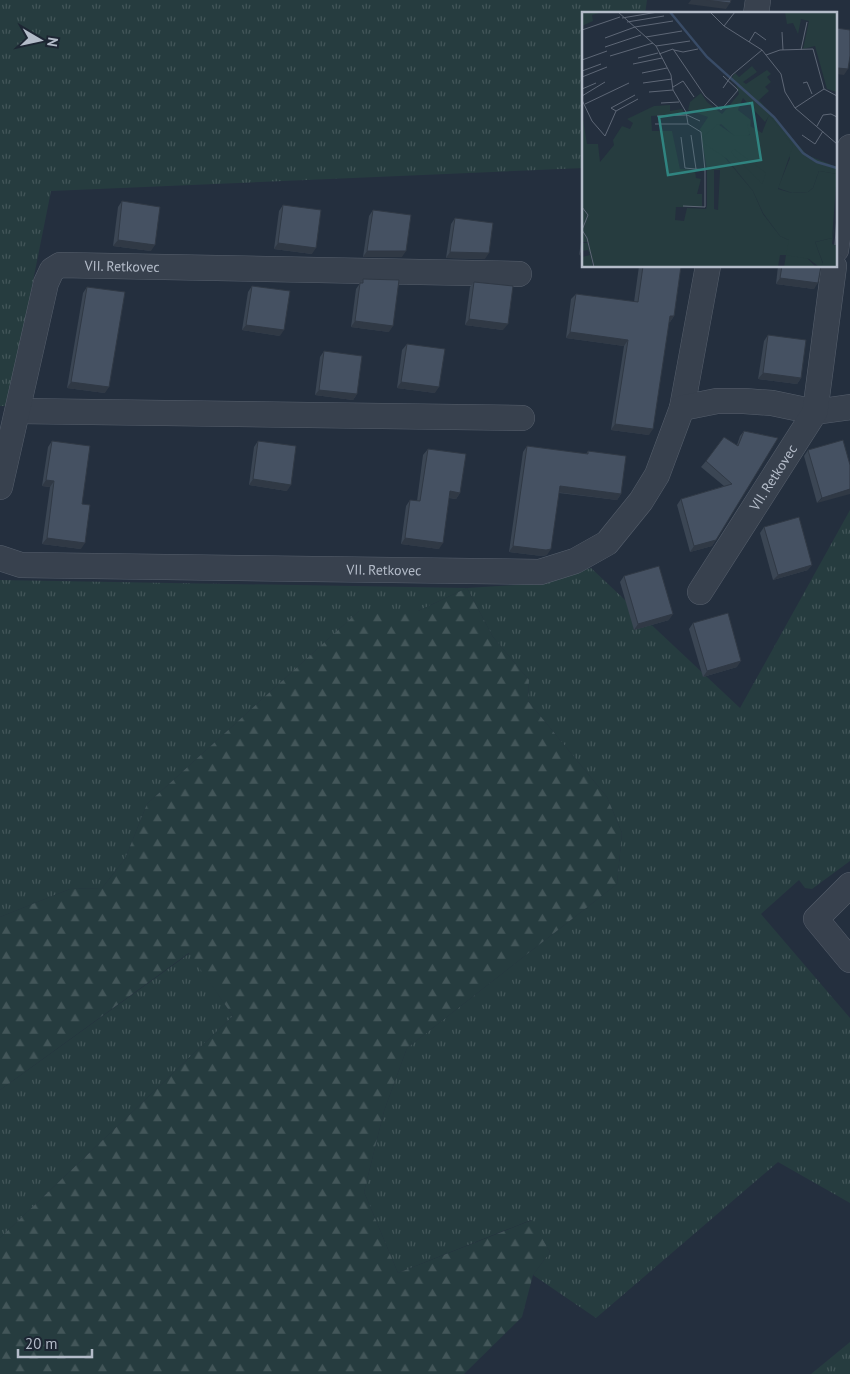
<svg xmlns="http://www.w3.org/2000/svg" width="850" height="1374" font-family="'PT Sans',sans-serif">
	<style>
		.grass { fill: url(#grass-tufts) }
		.forest { fill: url(#forest-firs) }
		.lines { fill: none; stroke-linecap: round; stroke-linejoin: round }
		.minor-casing { stroke: #565f6c; stroke-width: 26 }
		.minor { stroke: #38414e; stroke-width: 25 }
		.wall { fill: #3b4654 }
		.shaded-wall { fill: #303945 }
		.building { fill: #455162; stroke: #303945 }
		.labels { text-anchor: middle; dominant-baseline: central; stroke-width: 4.5; stroke-linejoin: round; paint-order: stroke }
		.street-label { font-size: 14px; fill: #b4bcc9; stroke: #1d2633 }
		.inset-river { fill: none; stroke: #394c67; stroke-width: 2.5 }
		.inset-road { fill: none; stroke: #5e6776; stroke-width: 1 }
		.view { fill: #308480; fill-opacity: 0.15; stroke: #308480; stroke-width: 2.5 }
		.inset-edge { fill: none; stroke: #b4bcc9; stroke-width: 2.5 }
	</style>
	<defs>
		<pattern id="grass-tufts" width="24" height="20" patternUnits="userSpaceOnUse" patternTransform="scale(1.25)"><rect width="24" height="20" fill="#263c3f"/><path d="M3 7l-1-3M5 7V3M7 7l1-3M15 17l-1-3M17 17v-4M19 17l1-3" fill="none" stroke="#435659"/></pattern>
		<pattern id="forest-firs" width="22" height="20" patternUnits="userSpaceOnUse" patternTransform="scale(1.25)"><rect width="22" height="20" fill="#263c3f"/><path d="M5 1l3.5 6h-7zM16 11l3.5 6h-7z" fill="#435659"/></pattern>
	</defs>
	<rect width="100%" height="100%" fill="#242f3e"/>
	<g class="grass">
		<path d="M 0,0 L 647,0 L 645,14 L 584,14 L 584,168 L 51,191 L 8,406 L 0,406 Z"/>
		<path d="M 850,510 L 850,861 L 812,889 L 805,888 L 799,880 L 761,914 L 850,1018 L 850,1203 L 778,1162 L 596,1318 L 533,1275 L 550,1252 L 531,1220 L 398,1273 L 364,1192 L 384,1111 L 407,1048 L 617,884 L 622,833 L 607,797 L 528,701 L 529,680 L 493,637 L 467,588 L 418,611 L 359,611 L 147,804 L 125,859 L 102,888 L 70,889 L 0,917 L 0,580 L 467,588 L 546,583 L 591,568 L 740,708 Z"/>
		<path d="M 190,953 L 233,1016 L 0,1238 L 0,1090 Z"/>
		<path d="M 850,1342 L 850,1374 L 811,1374 Z"/>
	</g>
	<path class="forest" d="M 467,588 L 493,637 L 529,680 L 528,701 L 607,797 L 622,833 L 617,884 L 407,1048 L 384,1111 L 364,1192 L 398,1273 L 532,1220 L 550,1252 L 533,1275 L 522,1317 L 464,1374 L 0,1374 L 0,1238 L 233,1016 L 189,953 L 0,1090 L 0,917 L 70,889 L 102,888 L 125,859 L 147,804 L 359,611 L 418,611 Z"/>
	<g class="lines">
		<g class="minor-casing">
			<g id="minor">
				<path d="M 756,14 L 758,0"/>
				<path d="M 836,250 L 850,147"/>
				<path d="M 682,408 L 708,266"/>
				<path d="M 19,411 L 522,418"/>
				<path id="s1" d="M 0,487 L 46,283 L 52,270 L 60,265 L 519,274"/>
				<path id="s2" d="M 0,558 L 21,565 L 540,572 L 575,561 L 607,543 L 641,501 L 657,475 L 682,408 L 717,401 L 744,401 L 772,403 L 815,412 L 850,407"/>
				<path id="s3" d="M 700,592 L 815,412 L 834,266"/>
				<path d="M 850,885 L 816,919 L 850,960"/>
			</g>
		</g>
		<use href="#minor" class="minor"/>
	</g>
	<g class="wall">
		<path d="M 122,201 L 151,251 L 113,246 L 118,207 Z"/>
		<path d="M 283,205 L 312,254 L 274,249 L 279,211 Z"/>
		<path d="M 373,210 L 402,257 L 363,257 L 369,216 Z"/>
		<path d="M 455,218 L 485,259 L 446,258 L 451,224 Z"/>
		<path d="M 584,223 L 584,256 L 579,255 Z"/>
		<path d="M 639,266 L 681,266 L 674,316 L 670,322 L 669,322 L 649,435 L 611,430 L 624,346 L 566,338 L 571,299 L 576,294 L 634,302 Z"/>
		<path d="M 778,266 L 821,266 L 814,289 L 776,284 Z"/>
		<path d="M 363,279 L 389,332 L 351,327 L 356,289 Z"/>
		<path d="M 474,282 L 503,330 L 465,325 L 470,287 Z"/>
		<path d="M 252,286 L 280,336 L 242,330 L 248,292 Z"/>
		<path d="M 87,287 L 105,393 L 67,388 L 83,293 Z"/>
		<path d="M 768,335 L 801,378 L 797,384 L 758,379 L 764,341 Z"/>
		<path d="M 407,344 L 435,393 L 397,388 L 402,350 Z"/>
		<path d="M 324,351 L 357,394 L 353,400 L 315,395 L 320,357 Z"/>
		<path d="M 744,431 L 778,438 L 712,546 L 690,552 L 677,505 L 681,499 L 724,486 L 701,467 L 706,461 L 737,445 L 740,436 Z"/>
		<path d="M 52,441 L 82,504 L 81,549 L 42,544 L 50,487 L 42,486 L 48,447 Z"/>
		<path d="M 258,441 L 287,491 L 249,485 L 254,447 Z"/>
		<path d="M 527,446 L 586,454 L 588,451 L 621,494 L 617,500 L 559,493 L 547,555 L 542,556 L 509,552 L 523,452 Z"/>
		<path d="M 428,449 L 460,493 L 456,499 L 449,498 L 439,549 L 401,544 L 406,506 L 410,500 L 417,501 L 423,455 Z"/>
		<path d="M 808,450 L 850,465 L 817,503 L 804,456 Z"/>
		<path d="M 764,527 L 808,570 L 773,580 L 760,533 Z"/>
		<path d="M 624,576 L 669,620 L 634,630 L 620,582 Z"/>
		<path d="M 693,623 L 737,667 L 703,677 L 689,629 Z"/>
	</g>
	<g class="shaded-wall">
		<path d="M 691,0 L 706,0 L 730,3 L 726,9 L 688,4 Z"/>
		<path d="M 838,68 L 848,69 L 844,75 L 836,74 Z"/>
		<path d="M 118,240 L 155,245 L 151,251 L 113,246 Z"/>
		<path d="M 278,243 L 316,248 L 312,254 L 274,249 Z"/>
		<path d="M 583,249 L 584,256 L 579,255 Z"/>
		<path d="M 367,251 L 406,251 L 402,257 L 363,257 Z"/>
		<path d="M 450,252 L 489,253 L 485,259 L 446,258 Z"/>
		<path d="M 780,278 L 818,283 L 814,289 L 776,284 Z"/>
		<path d="M 670,316 L 674,316 L 670,322 L 666,322 Z"/>
		<path d="M 469,319 L 508,324 L 503,330 L 465,325 Z"/>
		<path d="M 355,321 L 393,326 L 389,332 L 351,327 Z"/>
		<path d="M 246,325 L 284,330 L 280,336 L 242,330 Z"/>
		<path d="M 570,332 L 628,340 L 624,346 L 566,338 Z"/>
		<path d="M 763,373 L 801,378 L 797,384 L 758,379 Z"/>
		<path d="M 71,382 L 109,387 L 105,393 L 67,388 Z"/>
		<path d="M 401,382 L 439,387 L 435,393 L 397,388 Z"/>
		<path d="M 319,390 L 357,394 L 353,400 L 315,395 Z"/>
		<path d="M 615,424 L 653,429 L 649,435 L 611,430 Z"/>
		<path d="M 253,479 L 291,485 L 287,491 L 249,485 Z"/>
		<path d="M 46,480 L 54,481 L 50,487 L 42,486 Z"/>
		<path d="M 560,486 L 621,494 L 617,500 L 556,492 Z"/>
		<path d="M 850,489 L 850,494 L 817,503 L 822,498 Z"/>
		<path d="M 450,491 L 460,493 L 456,499 L 446,497 Z"/>
		<path d="M 47,538 L 85,543 L 81,549 L 42,544 Z"/>
		<path d="M 405,538 L 443,543 L 439,549 L 401,544 Z"/>
		<path d="M 716,540 L 712,546 L 690,552 L 694,546 Z"/>
		<path d="M 513,546 L 551,549 L 547,555 L 542,556 L 509,552 Z"/>
		<path d="M 812,565 L 808,570 L 773,580 L 778,575 Z"/>
		<path d="M 673,614 L 669,620 L 634,630 L 638,624 Z"/>
		<path d="M 741,661 L 737,667 L 703,677 L 707,671 Z"/>
	</g>
	<g class="building">
		<path d="M 706,0 L 731,0 L 730,3 Z"/>
		<path d="M 836,28 L 850,30 L 850,56 L 848,69 L 838,68 L 836,77 Z"/>
		<path d="M 122,201 L 160,207 L 155,245 L 118,240 Z"/>
		<path d="M 283,205 L 321,210 L 316,248 L 278,243 Z"/>
		<path d="M 373,210 L 411,215 L 406,251 L 367,251 Z"/>
		<path d="M 455,218 L 493,223 L 489,253 L 450,252 Z"/>
		<path d="M 643,266 L 681,266 L 674,316 L 670,316 L 653,429 L 615,424 L 628,340 L 570,332 L 576,294 L 638,302 Z"/>
		<path d="M 782,266 L 821,266 L 818,283 L 780,278 Z"/>
		<path d="M 363,279 L 399,280 L 393,326 L 355,321 L 360,283 L 363,283 Z"/>
		<path d="M 474,282 L 513,286 L 508,324 L 469,319 Z"/>
		<path d="M 252,286 L 290,291 L 284,330 L 246,325 Z"/>
		<path d="M 87,287 L 125,292 L 109,387 L 71,382 Z"/>
		<path d="M 768,335 L 806,340 L 801,378 L 763,373 Z"/>
		<path d="M 407,344 L 445,349 L 439,387 L 401,382 Z"/>
		<path d="M 324,351 L 362,356 L 357,394 L 319,390 Z"/>
		<path d="M 744,431 L 778,438 L 716,540 L 694,546 L 681,499 L 732,484 L 706,461 L 724,437 L 738,446 Z"/>
		<path d="M 843,440 L 850,465 L 850,489 L 822,498 L 808,450 Z"/>
		<path d="M 52,441 L 90,446 L 82,504 L 90,505 L 85,543 L 47,538 L 54,481 L 46,480 Z"/>
		<path d="M 258,441 L 296,446 L 291,485 L 253,479 Z"/>
		<path d="M 527,446 L 588,454 L 588,451 L 626,456 L 621,494 L 560,486 L 551,549 L 546,550 L 513,546 Z"/>
		<path d="M 428,449 L 466,454 L 460,493 L 450,491 L 443,543 L 405,538 L 410,500 L 420,501 Z"/>
		<path d="M 799,517 L 812,565 L 778,575 L 764,527 Z"/>
		<path d="M 659,566 L 673,614 L 638,624 L 624,576 Z"/>
		<path d="M 728,613 L 741,661 L 707,671 L 693,623 Z"/>
	</g>
	<g class="labels">
		<g class="street-label">
			<text stroke="none"><textPath href="#s1" startOffset="295">VII. Retkovec</textPath></text>
			<text stroke="none"><textPath href="#s3" startOffset="136">VII. Retkovec</textPath></text>
			<text stroke="none"><textPath href="#s2" startOffset="385">VII. Retkovec</textPath></text>
		</g>
	</g>
	<g transform="translate(582 12)">
		<rect width="255" height="255" fill="#242f3e"/>
		<path d="M 0,0 L 21,0 L 10,3 L 11,9 L 0,14 ZM 170,54 L 175,60 L 161,70 L 164,72 L 185,58 L 189,62 L 185,65 L 189,70 L 183,75 L 187,79 L 177,88 L 225,143 L 255,155 L 255,162 L 237,159 L 231,176 L 226,180 L 210,181 L 196,176 L 208,146 L 187,104 L 183,110 L 161,86 L 156,98 L 169,108 L 168,122 L 163,126 L 152,124 L 139,112 L 124,123 L 171,179 L 181,202 L 198,224 L 207,228 L 234,255 L 202,255 L 204,243 L 198,243 L 196,255 L 12,255 L 6,230 L 0,230 L 0,102 L 5,132 L 16,132 L 18,150 L 32,133 L 31,128 L 40,114 L 48,117 L 51,111 L 45,107 L 72,94 L 88,93 L 88,99 L 100,97 L 103,102 L 69,104 L 70,119 L 90,119 L 98,157 L 113,158 L 114,166 L 119,167 L 115,182 L 120,182 L 120,195 L 94,195 L 93,208 L 102,209 L 105,196 L 124,197 L 125,194 L 125,158 L 118,117 L 126,105 L 106,98 L 108,90 L 119,81 L 125,90 L 140,102 L 157,82 L 154,72 L 148,68 L 153,61 L 157,65 ZM 132,158 L 138,158 L 136,198 L 132,197 ZM 152,136 L 185,161 L 180,173 L 148,140 ZM 253,209 L 250,232 L 255,234 L 255,255 L 237,255 L 241,251 L 233,230 L 250,226 ZM 0,231 L 6,231 L 11,255 L 0,255 L 0,245 L 8,243 L 6,238 L 0,239 Z" fill="#263c3f" fill-rule="evenodd"/>
		<path d="M 203,0 L 255,0 L 255,80 L 245,77 L 233,34 L 221,37 L 227,9 L 219,7 L 216,22 L 211,11 L 205,12 ZM 187,103 L 211,134 L 196,177 L 210,181 L 226,180 L 231,176 L 237,159 L 255,162 L 250,226 L 233,230 L 241,252 L 237,255 L 227,247 L 204,243 L 207,228 L 198,224 L 181,201 L 171,179 L 145,147 L 123,132 L 121,125 L 136,112 L 153,124 L 168,123 L 165,112 L 180,121 ZM 152,137 L 184,161 L 180,172 L 149,140 Z" fill="#263c3f" fill-rule="evenodd"/>
		<path class="inset-river" d="M 88,0 L 125,45 L 192,105 L 221,141 L 235,150 L 255,156"/>
		<path class="inset-road" d="M 36,0 L 74,34 L 89,63 L 91,78 L 104,100 L 106,112 L 119,120 L 123,158 L 103,156 L 99,125M 128,0 L 142,14 L 180,38 L 199,62 L 203,80 L 213,96 L 255,132M 40,6 L 76,0M 45,10 L 82,4M 142,14 L 153,0M 0,18 L 38,5M 200,20 L 201,38M 64,25 L 100,19M 23,26 L 53,15 L 91,9M 167,30 L 173,20 L 184,28M 74,34 L 108,29M 23,35 L 59,23M 92,38 L 101,40 L 116,37M 219,38 L 225,10M 77,42 L 91,37 L 123,84 L 139,98 L 156,78 L 141,64M 184,43 L 198,38 L 231,37 L 242,77M 28,44 L 71,31M 56,46 L 76,41M 0,48 L 25,39M 51,52 L 80,46M 0,59 L 19,52M 60,61 L 85,56M 0,65 L 25,55M 61,71 L 90,67M 221,71 L 225,70 L 230,82M 91,75 L 101,69 L 112,85M 141,76 L 150,63 L 180,38M 0,77 L 14,71M 67,80 L 91,78M 0,84 L 23,70M 0,88 L 10,109 L 23,124 L 34,99 L 56,87M 79,91 L 97,90M 3,92 L 47,71M 213,96 L 242,77 L 255,84M 34,99 L 29,96 L 53,83M 75,104 L 105,103 L 118,109M 73,112 L 106,112M 235,114 L 241,103 L 249,102 L 255,105M 109,123 L 114,157M 220,123 L 233,132 L 241,119M 101,194 L 123,195 L 123,158M 0,195 L 6,203 L 0,218M 0,218 L 5,226 L 12,255M 253,233 L 255,203"/>
		<path class="view" d="M 170,91 L 179,148 L 86,163 L 77,105 Z"/>
		<rect width="255" height="255" class="inset-edge"/>
	</g>
	<g transform="translate(40 40) rotate(99)" stroke="#1d2633" stroke-width="4" paint-order="stroke">
	<path d="M0-4L9 19L0 12L-9 19Z" fill="#b4bcc9"/>
	<text y="-8" font-size="14" font-weight="bold" text-anchor="middle" fill="#b4bcc9">N</text>
	</g>
	<path d="M18 1349v8h74v-8" fill="none" stroke="#b4bcc9" stroke-width="2.5"/>
	<text x="25" y="1349" font-size="15" fill="#b4bcc9" stroke="#1d2633" stroke-width="4" paint-order="stroke">20 m</text>
</svg>
